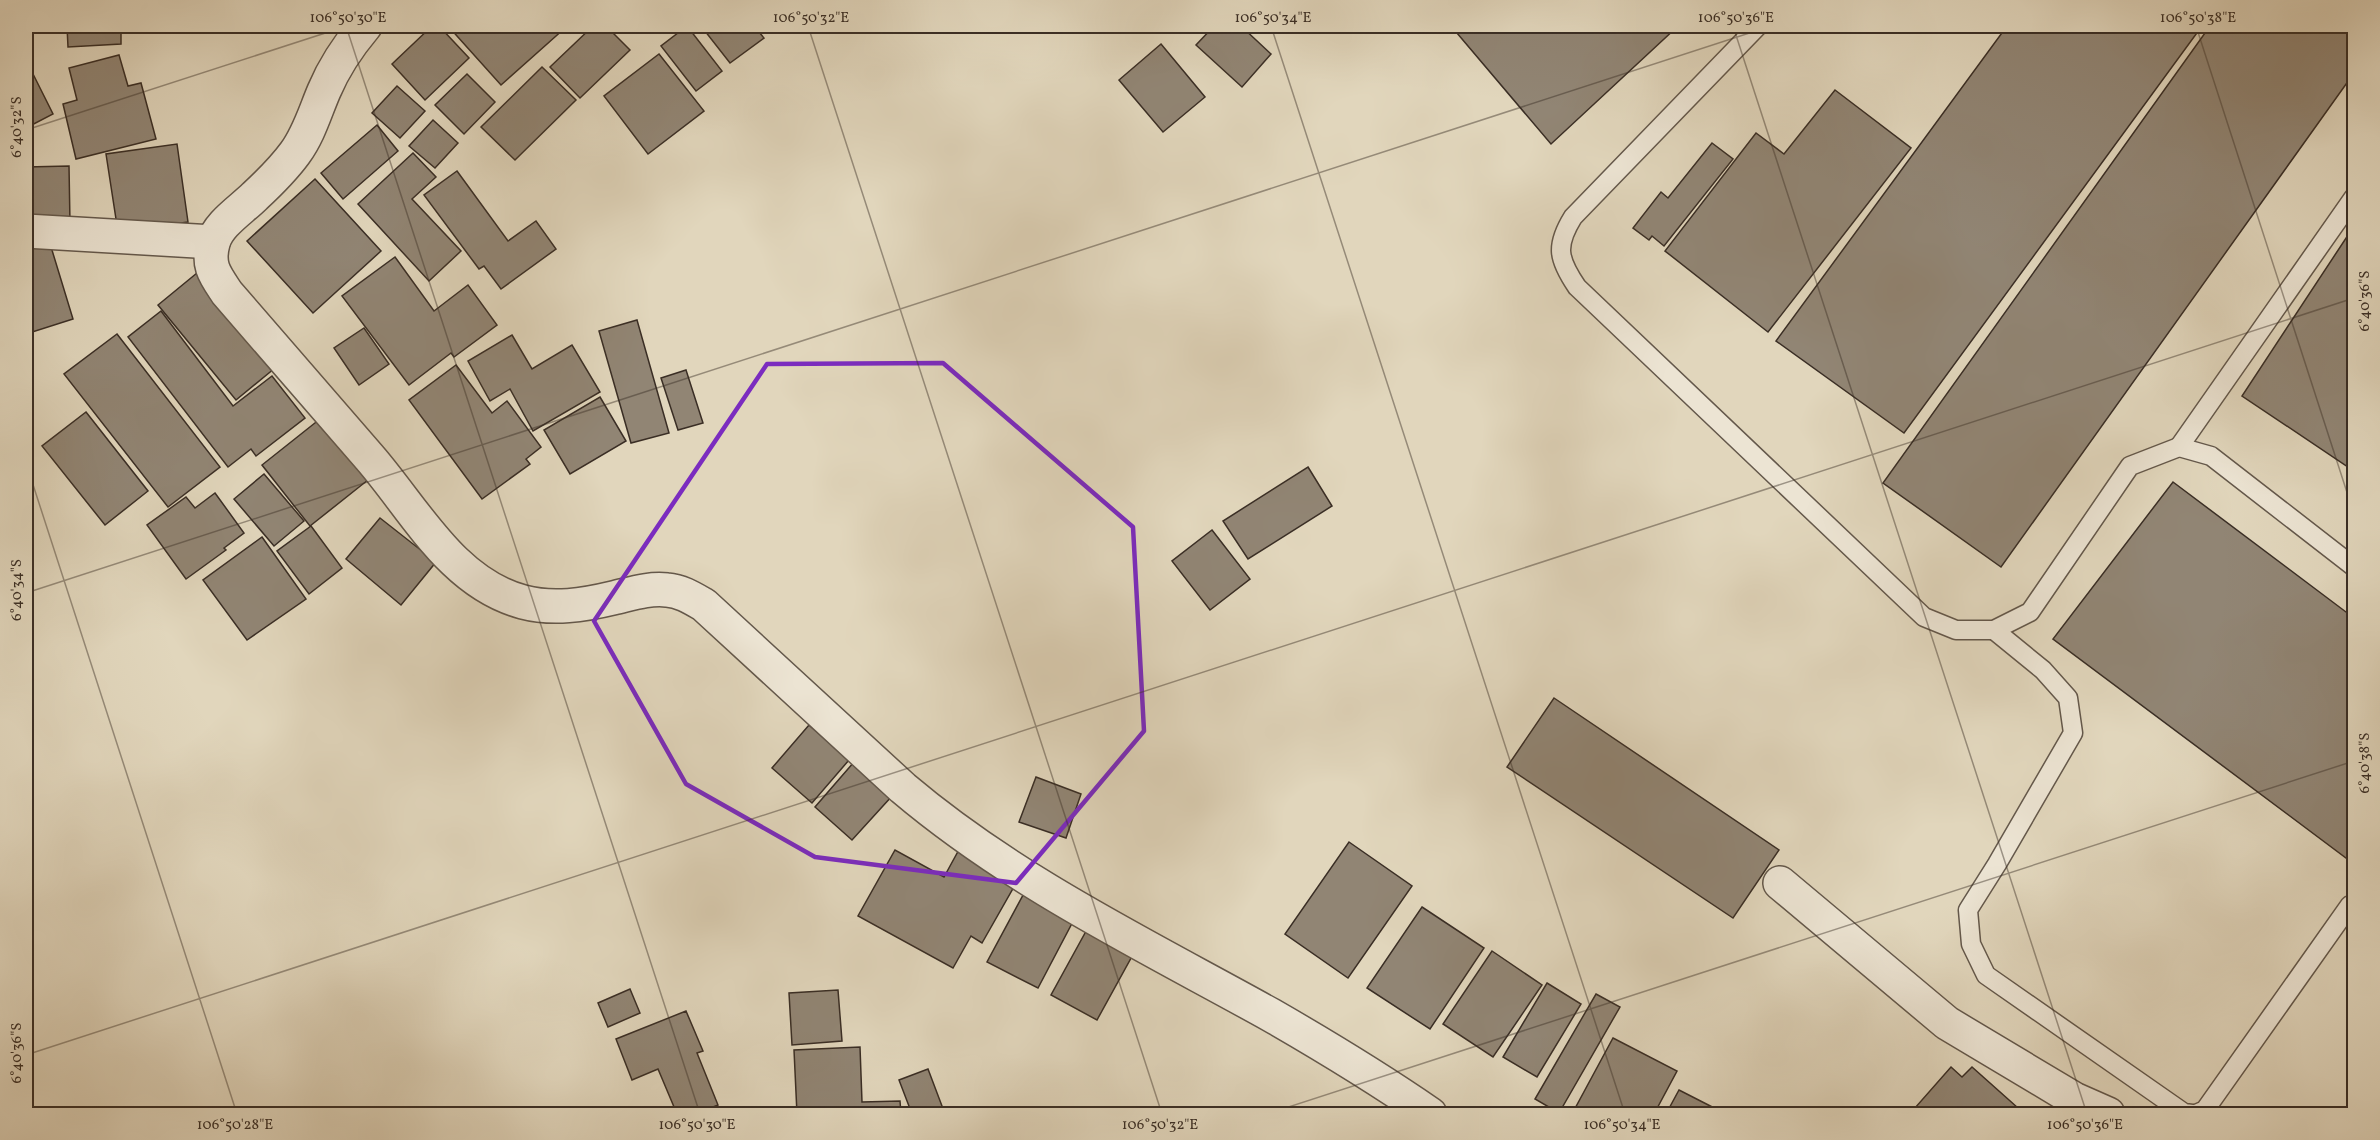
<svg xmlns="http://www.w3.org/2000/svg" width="2380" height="1140" font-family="Vollkorn,serif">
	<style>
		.building { fill: #918574; stroke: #3a2e25; stroke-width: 1.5 }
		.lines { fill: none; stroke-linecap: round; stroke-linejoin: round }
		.service-casing { stroke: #64584b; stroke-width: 21 }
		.minor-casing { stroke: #64584b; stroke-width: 36 }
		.service { stroke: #ece4d3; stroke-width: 18 }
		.minor { stroke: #ece4d3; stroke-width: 33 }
		.marked { fill: none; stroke: #7b2cbf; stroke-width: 4.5; stroke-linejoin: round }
		.ticks { fill: none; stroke: #3a2e25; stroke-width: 1.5; stroke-opacity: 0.45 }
		.neatline { fill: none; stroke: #3a2e25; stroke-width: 2 }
		.ticks-label { font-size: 15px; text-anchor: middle; fill: #3a2e25 }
	</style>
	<rect width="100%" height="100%" fill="#e1d6bc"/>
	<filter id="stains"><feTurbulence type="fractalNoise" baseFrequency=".00333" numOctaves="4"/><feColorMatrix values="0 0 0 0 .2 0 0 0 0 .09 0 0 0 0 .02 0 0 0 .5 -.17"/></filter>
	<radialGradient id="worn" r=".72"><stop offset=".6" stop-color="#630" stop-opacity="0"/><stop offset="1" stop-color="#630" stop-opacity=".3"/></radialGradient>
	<g class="building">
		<path d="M 67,26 L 121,26 L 121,44 L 68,47 Z"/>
		<path d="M 432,26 L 439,26 L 469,58 L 425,100 L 392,64 Z"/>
		<path d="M 448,26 L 563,26 L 565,28 L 501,85 Z"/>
		<path d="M 593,26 L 606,26 L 630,50 L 580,98 L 550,67 Z"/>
		<path d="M 687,26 L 722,71 L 696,91 L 661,46 Z"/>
		<path d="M 701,26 L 754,26 L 764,38 L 730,63 Z"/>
		<path d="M 1214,26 L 1241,26 L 1271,54 L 1242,87 L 1196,45 Z"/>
		<path d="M 1451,26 L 1678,26 L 1551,144 Z"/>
		<path d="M 2007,26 L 2202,26 L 1904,433 L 1776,341 Z"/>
		<path d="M 2210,26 L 2354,26 L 2354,73 L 2001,567 L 1883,483 Z"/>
		<path d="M 1161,44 L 1205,97 L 1163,132 L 1119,80 Z"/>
		<path d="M 659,54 L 704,111 L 648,154 L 604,96 Z"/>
		<path d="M 119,55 L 128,86 L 141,83 L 156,139 L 76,159 L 63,104 L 77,100 L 69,68 Z"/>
		<path d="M 26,60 L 53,114 L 26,128 Z"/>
		<path d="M 542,67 L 576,100 L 515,160 L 481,127 Z"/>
		<path d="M 467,74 L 495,102 L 464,134 L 435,105 Z"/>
		<path d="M 397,86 L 425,111 L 400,138 L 372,113 Z"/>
		<path d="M 1835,90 L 1911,148 L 1768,332 L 1665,251 L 1756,133 L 1784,154 Z"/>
		<path d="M 433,120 L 458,143 L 435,168 L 409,146 Z"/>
		<path d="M 377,125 L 398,151 L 343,199 L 321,173 Z"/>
		<path d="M 1712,143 L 1733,159 L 1664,246 L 1652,236 L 1649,240 L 1633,228 L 1661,192 L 1668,198 Z"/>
		<path d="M 177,144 L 188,222 L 118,232 L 106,154 Z"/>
		<path d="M 413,153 L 436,177 L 412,199 L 461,251 L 429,281 L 358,204 Z"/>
		<path d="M 69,166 L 70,224 L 26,225 L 26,167 Z"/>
		<path d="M 457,171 L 508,241 L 536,221 L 556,249 L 501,289 L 484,266 L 479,269 L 424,195 Z"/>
		<path d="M 315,179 L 381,251 L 313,313 L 247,241 Z"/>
		<path d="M 2354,226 L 2354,471 L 2242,396 Z"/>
		<path d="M 48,237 L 73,319 L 26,334 L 26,244 Z"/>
		<path d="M 395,257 L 434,311 L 468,285 L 497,325 L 454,357 L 451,353 L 409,385 L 342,296 Z"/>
		<path d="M 197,273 L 275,368 L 236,400 L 158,305 Z"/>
		<path d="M 161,311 L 233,406 L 272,376 L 305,418 L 256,456 L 251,449 L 228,467 L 128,337 Z"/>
		<path d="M 637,320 L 669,433 L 631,443 L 599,331 Z"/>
		<path d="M 364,328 L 389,364 L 359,385 L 334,348 Z"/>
		<path d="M 117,334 L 220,467 L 168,507 L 64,374 Z"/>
		<path d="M 512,335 L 532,369 L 572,345 L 600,392 L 533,431 L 510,389 L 490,401 L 468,361 Z"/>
		<path d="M 456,365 L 492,413 L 507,401 L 541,447 L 526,459 L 530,464 L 482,499 L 409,400 Z"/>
		<path d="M 686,370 L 703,423 L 678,430 L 661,378 Z"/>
		<path d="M 600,397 L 626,441 L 570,474 L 544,430 Z"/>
		<path d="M 86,412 L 148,491 L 105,525 L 42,446 Z"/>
		<path d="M 325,415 L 373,476 L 310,526 L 262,465 Z"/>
		<path d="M 1308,467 L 1332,506 L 1248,559 L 1223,521 Z"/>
		<path d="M 264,474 L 304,521 L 274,546 L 234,499 Z"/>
		<path d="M 2173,482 L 2354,618 L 2354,864 L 2053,639 Z"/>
		<path d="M 215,493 L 244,533 L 224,548 L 226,550 L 186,579 L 147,525 L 186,497 L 195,508 Z"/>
		<path d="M 380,518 L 436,562 L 401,605 L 346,559 Z"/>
		<path d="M 311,526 L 342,568 L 309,594 L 277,551 Z"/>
		<path d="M 1212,530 L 1250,579 L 1210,610 L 1172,561 Z"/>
		<path d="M 262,537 L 306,599 L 247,640 L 203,580 Z"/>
		<path d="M 1554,698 L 1779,850 L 1733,918 L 1507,767 Z"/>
		<path d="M 809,725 L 849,760 L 812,803 L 772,768 Z"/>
		<path d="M 854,762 L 892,796 L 852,840 L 815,807 Z"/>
		<path d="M 1036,777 L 1081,794 L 1066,838 L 1019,822 Z"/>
		<path d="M 1349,842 L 1412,886 L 1348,978 L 1285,934 Z"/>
		<path d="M 961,846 L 1019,878 L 982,943 L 971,936 L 953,968 L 858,916 L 895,850 L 944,877 Z"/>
		<path d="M 1029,884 L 1079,910 L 1038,988 L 987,962 Z"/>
		<path d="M 1422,907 L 1484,948 L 1430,1029 L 1367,988 Z"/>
		<path d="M 1090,924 L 1136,949 L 1097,1020 L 1051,995 Z"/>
		<path d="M 1492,951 L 1542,985 L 1493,1057 L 1443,1024 Z"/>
		<path d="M 1547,983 L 1581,1004 L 1537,1077 L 1503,1057 Z"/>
		<path d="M 630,989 L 640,1013 L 608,1027 L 598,1003 Z"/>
		<path d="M 838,990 L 842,1041 L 792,1045 L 789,993 Z"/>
		<path d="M 1596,994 L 1620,1007 L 1559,1113 L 1535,1099 Z"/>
		<path d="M 686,1011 L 703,1051 L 697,1053 L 718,1105 L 696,1114 L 677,1114 L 658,1069 L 632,1080 L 616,1039 Z"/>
		<path d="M 1613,1038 L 1677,1071 L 1654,1114 L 1572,1114 Z"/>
		<path d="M 860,1047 L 862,1102 L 900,1101 L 901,1114 L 797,1114 L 794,1050 Z"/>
		<path d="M 1951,1067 L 1962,1077 L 1972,1067 L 2018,1108 L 2012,1114 L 1921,1114 L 1914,1109 Z"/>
		<path d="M 928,1069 L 945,1114 L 912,1114 L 899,1080 Z"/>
		<path d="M 1679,1090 L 1726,1114 L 1666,1114 Z"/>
	</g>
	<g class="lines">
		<g class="service-casing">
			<g id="service">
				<path d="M 1758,26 L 1573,217 C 1555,246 1558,259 1577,287 L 1924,617 L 1956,630 L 1994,630 L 2030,612 L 2130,466 L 2179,447 L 2211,456 L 2354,567"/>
				<path d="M 2179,447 L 2354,197"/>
				<path d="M 1994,630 L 2043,670 L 2068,698 L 2073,733 L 1997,864 L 1968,910 L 1971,944 L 1986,975 L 2184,1113 L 2192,1114"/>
				<path d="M 2196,1114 L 2205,1110 L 2350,905"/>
			</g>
		</g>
		<g class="minor-casing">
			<g id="minor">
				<path d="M 365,26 C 349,45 334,67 324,91 C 315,112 309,134 295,153 C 284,168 269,183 255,196 C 241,210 218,224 213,243 C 207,266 215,275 227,293 C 275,348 323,403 370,458 C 415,510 452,583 523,602 C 553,610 584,605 613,598 C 631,594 648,588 667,590 C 681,591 692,598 704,605 L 903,788 C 1014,882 1145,945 1271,1015 C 1325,1046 1379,1079 1430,1114"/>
				<path d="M 26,231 L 213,242"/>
				<path d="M 1780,883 L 1947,1023 L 2074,1099 L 2108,1114"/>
			</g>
		</g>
		<use href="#service" class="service"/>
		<use href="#minor" class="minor"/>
	</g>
	<path class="marked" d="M 943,363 L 1133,527 L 1144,731 L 1016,883 L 815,857 L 686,784 L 594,621 L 767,364 Z"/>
	<path class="ticks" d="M 346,26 L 700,1114M 808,26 L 1162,1114M 1271,26 L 1625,1114M 1733,26 L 2087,1114M 2196,26 L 2354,514M 26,130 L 347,26M 26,463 L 237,1114M 26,593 L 1771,26M 26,1055 L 2354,298M 1267,1114 L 2354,761"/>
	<rect width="2380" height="1140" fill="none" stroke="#e1d6bc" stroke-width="66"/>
	<rect x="33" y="33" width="2314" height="1074" class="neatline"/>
	<g class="ticks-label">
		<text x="348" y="22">106°50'30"E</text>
		<text x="811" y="22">106°50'32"E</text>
		<text x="1273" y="22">106°50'34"E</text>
		<text x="1736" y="22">106°50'36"E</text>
		<text x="2198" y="22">106°50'38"E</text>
		<text transform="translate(16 127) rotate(-90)" y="5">6°40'32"S</text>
		<text transform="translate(2364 301) rotate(-90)" y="5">6°40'36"S</text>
		<text transform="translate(16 590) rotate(-90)" y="5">6°40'34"S</text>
		<text transform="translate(2364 763) rotate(-90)" y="5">6°40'38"S</text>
		<text transform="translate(16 1053) rotate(-90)" y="5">6°40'36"S</text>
		<text x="235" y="1129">106°50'28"E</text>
		<text x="697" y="1129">106°50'30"E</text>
		<text x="1160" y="1129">106°50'32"E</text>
		<text x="1622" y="1129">106°50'34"E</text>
		<text x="2085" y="1129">106°50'36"E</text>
	</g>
	<rect width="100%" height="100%" filter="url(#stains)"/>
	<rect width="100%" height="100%" fill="url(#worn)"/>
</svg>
